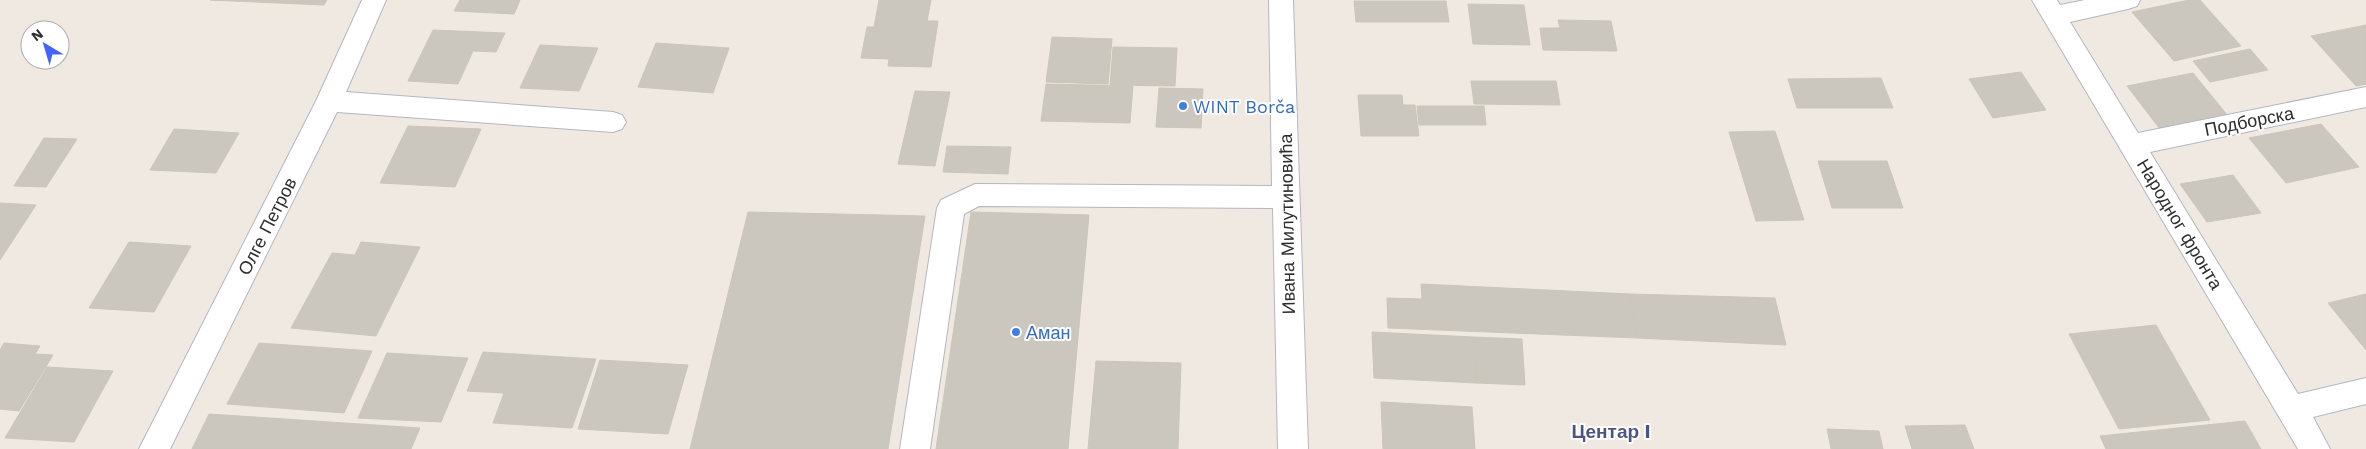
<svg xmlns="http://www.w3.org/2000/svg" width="2366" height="449" font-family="'Work Sans',sans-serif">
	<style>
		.building { fill: #cbc7bf; stroke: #cbc5ba }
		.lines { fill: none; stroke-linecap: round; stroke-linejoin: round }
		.minor-casing { stroke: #b4b7c1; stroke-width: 2 }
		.minor { fill: #fff; fill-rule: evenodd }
		.shop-dot { fill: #3f7fe0; stroke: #fff; stroke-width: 2 }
		.labels { text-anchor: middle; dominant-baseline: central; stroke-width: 4; stroke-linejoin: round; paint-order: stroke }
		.shop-label { font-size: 18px; fill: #366cbe; stroke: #fff; text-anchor: start }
		.street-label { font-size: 18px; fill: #2e2e2e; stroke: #fff }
		.neighbourhood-label { font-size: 19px; font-weight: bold; fill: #4d5680; stroke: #fff }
	</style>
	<rect width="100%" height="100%" fill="#efe9e1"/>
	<g class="building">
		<path d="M 210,0 L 327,0 L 324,5 Z"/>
		<path d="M 460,0 L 520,0 L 514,14 L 454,11 Z"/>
		<path d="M 879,0 L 931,0 L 927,21 L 938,21 L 931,67 L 888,66 L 889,59 L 861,58 L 867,27 L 874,27 Z"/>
		<path d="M 2189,0 L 2200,0 L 2241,46 L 2174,61 L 2132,12 Z"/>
		<path d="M 1354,1 L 1446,1 L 1449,22 L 1356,22 Z"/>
		<path d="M 1468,4 L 1524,5 L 1530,45 L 1473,44 Z"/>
		<path d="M 1558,20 L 1611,21 L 1617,51 L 1543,50 L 1540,28 L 1560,28 Z"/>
		<path d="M 2366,25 L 2366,84 L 2356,86 L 2311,36 Z"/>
		<path d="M 433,30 L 505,33 L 496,52 L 473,51 L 458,84 L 408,81 Z"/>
		<path d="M 1052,37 L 1112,39 L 1108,84 L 1046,82 Z"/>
		<path d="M 656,43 L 729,48 L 713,93 L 638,87 Z"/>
		<path d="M 540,45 L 598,48 L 579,91 L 520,88 Z"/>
		<path d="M 1113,47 L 1177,48 L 1175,86 L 1110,85 Z"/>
		<path d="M 2250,49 L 2268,70 L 2210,82 L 2193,61 Z"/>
		<path d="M 2021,72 L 2046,110 L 1993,118 L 1969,79 Z"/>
		<path d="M 2193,73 L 2228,116 L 2160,129 L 2127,86 Z"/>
		<path d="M 1881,78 L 1893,108 L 1797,108 L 1788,79 Z"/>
		<path d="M 1471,81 L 1556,81 L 1560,105 L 1474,104 Z"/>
		<path d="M 1046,84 L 1133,86 L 1130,123 L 1041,121 Z"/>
		<path d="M 1159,88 L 1203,89 L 1201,128 L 1156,127 Z"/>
		<path d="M 915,91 L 950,92 L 935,166 L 898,164 Z"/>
		<path d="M 1358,95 L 1402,95 L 1403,105 L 1415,105 L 1419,136 L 1361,136 Z"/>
		<path d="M 1417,106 L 1484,106 L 1486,125 L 1419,125 Z"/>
		<path d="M 2321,124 L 2359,167 L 2286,183 L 2249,138 Z"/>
		<path d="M 408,126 L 481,129 L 455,187 L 380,183 Z"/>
		<path d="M 174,129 L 239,133 L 216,173 L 150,170 Z"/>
		<path d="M 1775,131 L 1804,220 L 1756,221 L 1729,132 Z"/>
		<path d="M 44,138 L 77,139 L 46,187 L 14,186 Z"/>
		<path d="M 947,146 L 1011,147 L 1008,174 L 943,172 Z"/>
		<path d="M 1818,161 L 1887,161 L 1903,208 L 1832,208 Z"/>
		<path d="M 2233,175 L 2261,213 L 2207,222 L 2180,184 Z"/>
		<path d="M 0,203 L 36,205 L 0,260 Z"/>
		<path d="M 748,212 L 925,216 L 888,449 L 690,449 Z"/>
		<path d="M 971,212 L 1089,215 L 1068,449 L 936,449 Z"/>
		<path d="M 129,242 L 191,246 L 154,312 L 89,308 Z"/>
		<path d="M 361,242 L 420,247 L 376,336 L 291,328 L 332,253 L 355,255 Z"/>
		<path d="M 1421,284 L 1630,294 L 1637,338 L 1388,328 L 1387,298 L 1422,299 Z"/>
		<path d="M 1630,294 L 1775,298 L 1786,345 L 1637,338 Z"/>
		<path d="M 2366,294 L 2366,350 L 2328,303 Z"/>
		<path d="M 2156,325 L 2210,420 L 2119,429 L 2069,334 Z"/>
		<path d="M 1372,332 L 1473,337 L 1477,383 L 1374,378 Z"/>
		<path d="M 1473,337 L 1522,339 L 1525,385 L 1477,383 Z"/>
		<path d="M 4,343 L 40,346 L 35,354 L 53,355 L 19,411 L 0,409 L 0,350 Z"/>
		<path d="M 259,343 L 372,351 L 344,413 L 227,404 Z"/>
		<path d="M 483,352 L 596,359 L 572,428 L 493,423 L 504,393 L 467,391 Z"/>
		<path d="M 387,353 L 468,358 L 441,422 L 358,418 Z"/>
		<path d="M 600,360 L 688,365 L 668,434 L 578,429 Z"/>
		<path d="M 1096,361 L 1181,363 L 1178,449 L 1088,449 Z"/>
		<path d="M 47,367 L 113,371 L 74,442 L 5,438 Z"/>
		<path d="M 1381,402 L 1472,407 L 1475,449 L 1383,449 Z"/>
		<path d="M 209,414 L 420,428 L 411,449 L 192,449 Z"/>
		<path d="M 2245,421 L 2261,449 L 2106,449 L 2100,436 Z"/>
		<path d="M 1965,425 L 1974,449 L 1912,449 L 1905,426 Z"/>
		<path d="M 1827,429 L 1879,431 L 1883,449 L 1831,449 Z"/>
	</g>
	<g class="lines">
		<g class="minor-casing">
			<g id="minor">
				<path d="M 362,0 L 386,0 L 346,92 L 613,112 L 622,115 L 626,122 L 622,129 L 613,132 L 337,112 L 170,449 L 139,449 L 316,101 Z"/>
				<path d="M 1269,0 L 1293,0 L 1308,449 L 1278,449 L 1273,208 L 979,206 L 964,214 L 930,449 L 900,449 L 937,208 L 941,200 L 975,184 L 1272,186 Z"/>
				<path d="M 2032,0 L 2057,0 L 2060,5 L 2085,0 L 2140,0 L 2137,6 L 2128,9 L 2070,22 L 2138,133 L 2366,87 L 2366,107 L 2150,152 L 2298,394 L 2366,378 L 2366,404 L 2313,417 L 2330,449 L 2298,449 Z"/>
			</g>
		</g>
		<use href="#minor" class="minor"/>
	</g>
	<g class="shop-dot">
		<circle cx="1183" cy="106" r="5"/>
		<circle cx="1016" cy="332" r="5"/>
	</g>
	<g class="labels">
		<g class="shop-label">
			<text x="1193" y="106">WINT Borča</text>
			<text x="1026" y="332">Аман</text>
		</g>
		<g class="street-label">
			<text transform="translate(2249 121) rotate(-11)">Подборска</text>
			<text transform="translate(1287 224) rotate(-91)">Ивана Милутиновића</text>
			<text transform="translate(2180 224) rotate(59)">Народног фронта</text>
			<text transform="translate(267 226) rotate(-63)">Олге Петров</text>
		</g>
		<g class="neighbourhood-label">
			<text x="1611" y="431">Центар I</text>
		</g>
	</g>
	<g transform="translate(45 45) rotate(322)"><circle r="24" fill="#ffffff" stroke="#ababab"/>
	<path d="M0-4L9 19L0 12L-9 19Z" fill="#4264fb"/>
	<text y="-8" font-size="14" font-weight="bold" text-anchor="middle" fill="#2e2e2e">N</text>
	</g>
</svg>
